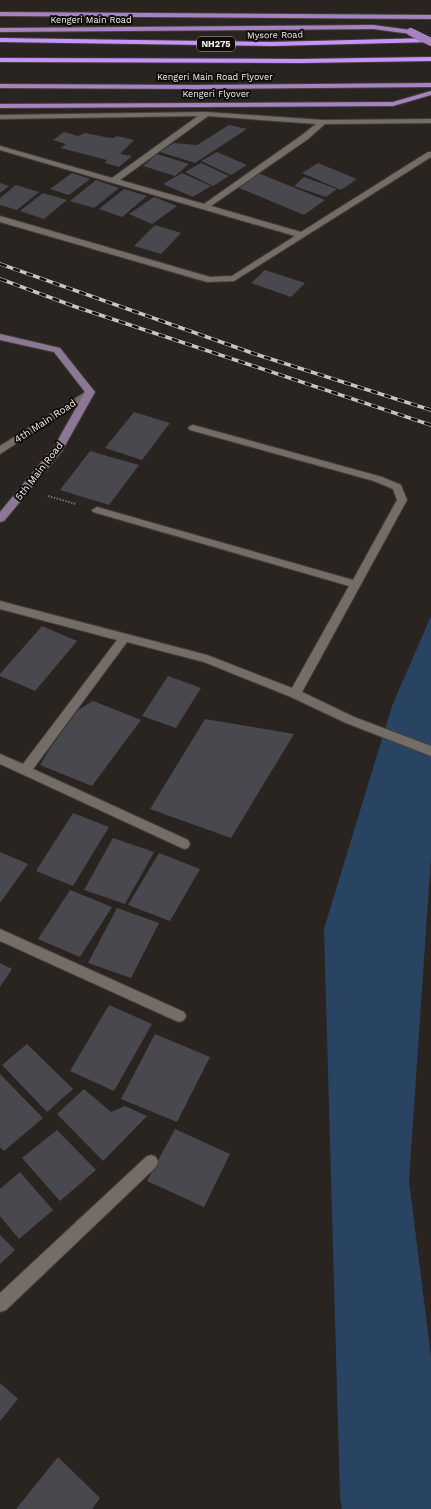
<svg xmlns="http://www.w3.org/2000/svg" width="431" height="1509" font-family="'Work Sans',sans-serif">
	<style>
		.water { fill: #294363 }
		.building { fill: #49484f }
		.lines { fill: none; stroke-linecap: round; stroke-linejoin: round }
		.street-casing { stroke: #443f3b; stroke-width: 2 }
		.secondary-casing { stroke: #443f3b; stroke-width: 2 }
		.primary-casing { stroke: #443f3b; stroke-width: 2 }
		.highway-casing { stroke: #443f3b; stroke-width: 2 }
		.path { stroke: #78746f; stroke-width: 2; stroke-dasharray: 1.5 1.5; stroke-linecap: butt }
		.street { fill: #736c67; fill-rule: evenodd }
		.secondary { fill: #8c7894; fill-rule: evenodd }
		.primary { fill: #a583c1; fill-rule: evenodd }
		.highway { fill: #c693fd; fill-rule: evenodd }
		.rail-casing { stroke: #c8c4c1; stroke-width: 3.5 }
		.rail { stroke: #100d0c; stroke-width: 2.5; stroke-dasharray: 7; stroke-linecap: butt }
		.primary-bridge-casing { stroke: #443f3b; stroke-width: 8; stroke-linecap: butt }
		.primary-bridge { stroke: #a583c1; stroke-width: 8 }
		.labels { text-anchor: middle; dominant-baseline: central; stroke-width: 4; stroke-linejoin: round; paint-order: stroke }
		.far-street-label { font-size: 9px; fill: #f3efec; stroke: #100d0c }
		.shield { fill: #100d0c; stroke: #afaba9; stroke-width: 1 }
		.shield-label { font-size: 9px; font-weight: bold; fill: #f3efec }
		.street-label { font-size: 10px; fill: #f3efec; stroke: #100d0c }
	</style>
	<rect width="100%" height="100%" fill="#29241f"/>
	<path class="water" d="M 431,616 L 431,856 L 409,1181 L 431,1357 L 431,1509 L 342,1509 L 340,1497 L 324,929 L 392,706 Z"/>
	<g class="building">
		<path d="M 229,125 L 247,129 L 195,163 L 160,152 L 174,143 L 197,145 Z"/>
		<path d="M 64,132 L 78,136 L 85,133 L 105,137 L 113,138 L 117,136 L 134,140 L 120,154 L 132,156 L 119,167 L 105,163 L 107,160 L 61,148 L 66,144 L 53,140 Z"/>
		<path d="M 217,152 L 247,165 L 231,175 L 201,161 Z"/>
		<path d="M 157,154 L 189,164 L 175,176 L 143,166 Z"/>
		<path d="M 201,163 L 229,176 L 213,186 L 185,172 Z"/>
		<path d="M 318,163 L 357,179 L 341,190 L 302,173 Z"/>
		<path d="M 72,173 L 90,179 L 69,195 L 50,189 Z"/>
		<path d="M 182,173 L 211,186 L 193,197 L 163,184 Z"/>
		<path d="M 258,173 L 325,200 L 304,215 L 237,187 Z"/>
		<path d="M 304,177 L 337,189 L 326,197 L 294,186 Z"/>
		<path d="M 96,180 L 119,188 L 94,208 L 70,201 Z"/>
		<path d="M 0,183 L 9,186 L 0,193 Z"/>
		<path d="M 16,185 L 39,192 L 17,210 L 0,205 L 0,198 Z"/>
		<path d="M 124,189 L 147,196 L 122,217 L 99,209 Z"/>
		<path d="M 43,193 L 67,200 L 44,219 L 20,211 Z"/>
		<path d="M 154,197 L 177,206 L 152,224 L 129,214 Z"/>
		<path d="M 155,225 L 181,233 L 161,254 L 134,246 Z"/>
		<path d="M 265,270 L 305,283 L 291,297 L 251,283 Z"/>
		<path d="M 134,412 L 170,423 L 142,460 L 105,448 Z"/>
		<path d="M 90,451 L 139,465 L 109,505 L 60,490 Z"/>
		<path d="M 42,626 L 77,641 L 35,691 L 0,676 L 0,674 Z"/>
		<path d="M 168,676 L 201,688 L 176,728 L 142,716 Z"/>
		<path d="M 93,701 L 141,720 L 92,786 L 40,765 L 51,747 L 78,710 Z"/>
		<path d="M 205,719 L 294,734 L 231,838 L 150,809 Z"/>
		<path d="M 73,813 L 109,827 L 73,886 L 36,871 Z"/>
		<path d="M 113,838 L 154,852 L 125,904 L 84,890 Z"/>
		<path d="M 0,852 L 28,864 L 0,903 Z"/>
		<path d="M 159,853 L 200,869 L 170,921 L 128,905 Z"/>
		<path d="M 70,890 L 112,907 L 80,957 L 38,939 Z"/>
		<path d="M 117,908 L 159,923 L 131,978 L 88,963 Z"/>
		<path d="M 0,963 L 12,969 L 0,987 Z"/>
		<path d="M 109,1005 L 152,1024 L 114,1091 L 70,1071 Z"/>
		<path d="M 155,1034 L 210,1057 L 177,1122 L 121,1099 Z"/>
		<path d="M 27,1044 L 73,1089 L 47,1112 L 2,1065 Z"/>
		<path d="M 0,1074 L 43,1118 L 4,1151 L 0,1147 Z"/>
		<path d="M 84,1089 L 111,1112 L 125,1106 L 147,1116 L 103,1161 L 57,1114 Z"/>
		<path d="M 175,1129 L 230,1154 L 204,1207 L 147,1181 Z"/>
		<path d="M 57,1130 L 96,1170 L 60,1201 L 22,1158 Z"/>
		<path d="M 20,1172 L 53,1210 L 19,1239 L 0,1216 L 0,1189 Z"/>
		<path d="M 0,1235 L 15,1250 L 0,1264 Z"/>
		<path d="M 0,1383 L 18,1399 L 0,1421 Z"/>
		<path d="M 58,1457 L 100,1498 L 92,1509 L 16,1509 Z"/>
	</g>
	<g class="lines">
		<g class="street-casing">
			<g id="street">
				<path d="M 206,112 L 323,120 L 431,119 L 431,123 L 325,124 L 308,139 L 211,206 L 301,232 L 428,152 L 431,152 L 431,157 L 234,281 L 207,282 L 0,222 L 0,216 L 210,277 L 232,276 L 295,236 L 0,150 L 0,146 L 112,178 L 198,116 L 0,119 L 0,115 ZM 208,116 L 316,124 L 302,135 L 204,204 L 120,180 Z"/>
				<path d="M 90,389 L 93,390 L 95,392 L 93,394 L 0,454 L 0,446 Z"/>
				<path d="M 193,425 L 382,477 L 401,485 L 407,500 L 302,692 L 354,717 L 431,746 L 431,756 L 346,723 L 291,697 L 204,662 L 127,642 L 33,769 L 188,840 L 190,844 L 188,848 L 184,849 L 0,764 L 0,754 L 23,764 L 117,640 L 0,609 L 0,601 L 207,655 L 292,688 L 349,586 L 93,512 L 92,510 L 97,507 L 353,580 L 397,500 L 393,489 L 374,481 L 190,430 L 188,428 L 190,426 Z"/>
				<path d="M 0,929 L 184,1012 L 186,1016 L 184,1020 L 179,1022 L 174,1020 L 0,941 Z"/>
				<path d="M 151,1155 L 156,1157 L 158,1162 L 156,1167 L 6,1310 L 0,1312 L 0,1293 L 146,1157 Z"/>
			</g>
		</g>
		<g class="secondary-casing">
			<path id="secondary" d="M 0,334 L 60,348 L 95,392 L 62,451 L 4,521 L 0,522 L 0,512 L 54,447 L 85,392 L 54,352 L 0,340 Z"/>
		</g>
		<g class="primary-casing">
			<g id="primary">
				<path d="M 0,12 L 431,15 L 431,19 L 0,16 Z"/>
				<path d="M 373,25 L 411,30 L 415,32 L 411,34 L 373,29 L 0,32 L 0,28 Z"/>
				<path d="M 431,83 L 431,87 L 195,89 L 0,88 L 0,84 L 195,85 Z"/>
				<path d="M 431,91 L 431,95 L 393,106 L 0,108 L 0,104 L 393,102 Z"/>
			</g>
		</g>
		<g class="highway-casing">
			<g id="highway">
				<path d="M 0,38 L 272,42 L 431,38 L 431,42 L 272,46 L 0,42 Z"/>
				<path d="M 431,57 L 431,61 L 300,63 L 0,62 L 0,58 L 300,59 Z"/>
			</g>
		</g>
		<path class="path" d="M 48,496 L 76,504"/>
		<use href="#street" class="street"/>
		<use href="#secondary" class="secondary"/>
		<use href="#primary" class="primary"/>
		<use href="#highway" class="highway"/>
		<g class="rail-casing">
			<g id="rail">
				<path d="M 0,264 L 255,354 L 431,410"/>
				<path d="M 0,279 L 76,307 L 431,425"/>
			</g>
		</g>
		<use href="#rail" class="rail"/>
		<g class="primary-bridge-casing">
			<path id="primary-bridge" d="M 411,32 L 431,42"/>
		</g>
		<use href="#primary-bridge" class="primary-bridge"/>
	</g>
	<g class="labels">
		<g class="far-street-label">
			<text x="91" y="20">Kengeri Main Road</text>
			<text transform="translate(275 35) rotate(-1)">Mysore Road</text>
			<text x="215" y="77">Kengeri Main Road Flyover</text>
			<text x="216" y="94">Kengeri Flyover</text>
		</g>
		<rect class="shield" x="197" y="37" width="38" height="14" rx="3"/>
		<g class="shield-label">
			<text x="216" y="44">NH275</text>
		</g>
		<g class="street-label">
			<text transform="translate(45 421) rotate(-33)">4th Main Road</text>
			<text transform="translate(39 471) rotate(-52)">5th Main Road</text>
		</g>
	</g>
</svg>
